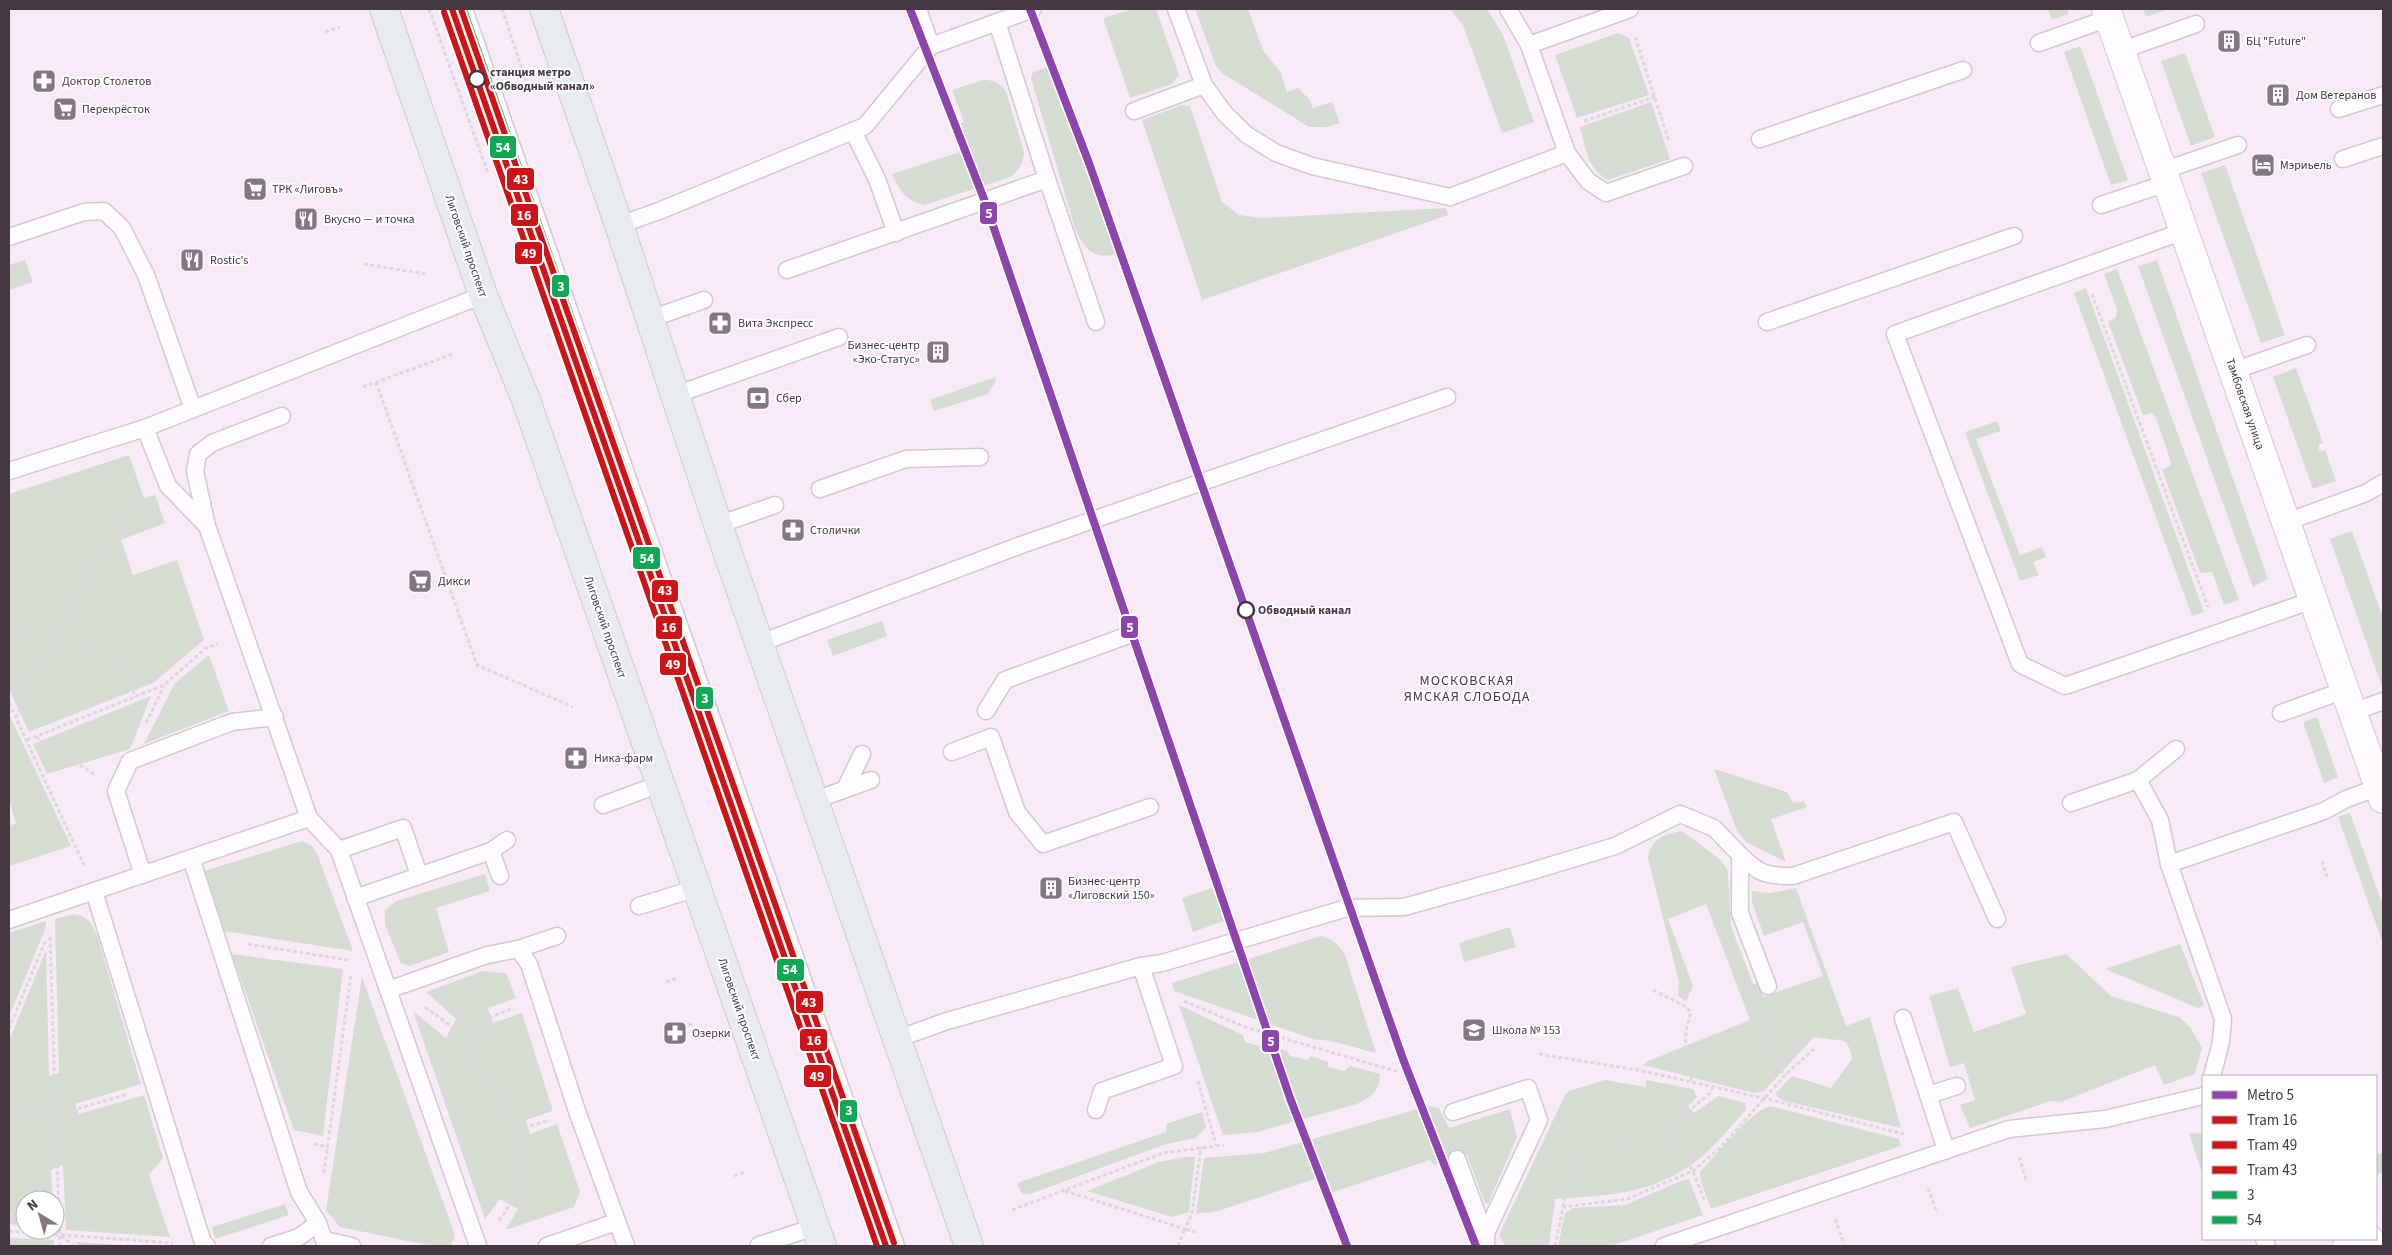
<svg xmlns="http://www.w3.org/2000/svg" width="2392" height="1255" font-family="'Source Sans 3',sans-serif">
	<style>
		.green { fill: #d5ddd3 }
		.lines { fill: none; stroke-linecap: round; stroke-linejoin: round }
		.lane-casing { stroke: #d3c8d3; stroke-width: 19 }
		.secondary-casing { stroke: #d3c8d3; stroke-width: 30 }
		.primary-casing { stroke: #d0c9cf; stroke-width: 30 }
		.path { stroke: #ddd8dc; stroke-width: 3; stroke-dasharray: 4 2.5; stroke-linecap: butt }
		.lane { stroke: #fefcfe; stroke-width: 16 }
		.secondary { stroke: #fefcfe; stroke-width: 28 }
		.primary { stroke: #e8ecf1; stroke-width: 28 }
		.bus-1-casing { stroke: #fff; stroke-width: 10 }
		.bus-2-casing { stroke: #fff; stroke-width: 10 }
		.bus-1 { stroke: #10a855; stroke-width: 6 }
		.bus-2 { stroke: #10a855; stroke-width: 6 }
		.tram-1-casing { stroke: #fff; stroke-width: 10 }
		.tram-2-casing { stroke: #fff; stroke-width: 10 }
		.tram-3-casing { stroke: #fff; stroke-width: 10 }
		.tram-1 { stroke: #ce1417; stroke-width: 6 }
		.tram-2 { stroke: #ce1417; stroke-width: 6 }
		.tram-3 { stroke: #ce1417; stroke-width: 6 }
		.metro-1-casing { stroke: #fff; stroke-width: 11 }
		.metro-1 { stroke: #8e44ad; stroke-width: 8 }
		.stop-dot { fill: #fff; stroke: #443943; stroke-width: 2.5 }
		.labels { text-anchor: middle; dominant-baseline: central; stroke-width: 4; stroke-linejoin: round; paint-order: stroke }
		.poi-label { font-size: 12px; fill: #443943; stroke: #fff; text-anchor: start }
		.stop-label { font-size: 12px; font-weight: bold; fill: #443943; stroke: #fff; text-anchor: start }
		.street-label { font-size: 12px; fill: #443943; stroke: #fff }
		.neighbourhood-label { font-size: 14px; letter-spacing: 1px; fill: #4e374c; stroke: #fff }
		.line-badge { stroke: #fff; stroke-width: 2 }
		.badge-label { font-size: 14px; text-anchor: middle; font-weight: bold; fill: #fff }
	</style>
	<rect width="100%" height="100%" fill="#f8ebf7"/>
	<g class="green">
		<path d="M 1132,9 L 1156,9 L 1179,75 L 1172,84 L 1130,98 L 1103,18 Z"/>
		<path d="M 1195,9 L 1248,9 L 1263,50 L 1281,73 L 1287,92 L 1298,88 L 1309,99 L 1313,108 L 1332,102 L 1340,123 L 1327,127 L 1309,127 L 1222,73 L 1216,66 Z"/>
		<path d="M 1450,9 L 1487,9 L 1503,35 L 1534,122 L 1502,133 L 1463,25 Z"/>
		<path d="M 2048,9 L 2067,9 L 2069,14 L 2052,20 Z"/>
		<path d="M 2143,9 L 2169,9 L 2146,17 Z"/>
		<path d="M 1618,33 L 1629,38 L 1649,95 L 1577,118 L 1555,55 Z"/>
		<path d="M 2080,46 L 2128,180 L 2111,185 L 2064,52 Z"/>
		<path d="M 2185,53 L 2215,137 L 2191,146 L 2161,61 Z"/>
		<path d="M 1057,64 L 1122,253 C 1095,260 1087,253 1075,229 L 1031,78 L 1033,72 Z"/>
		<path d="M 983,80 C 994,80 999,82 1006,91 L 1024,152 C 1023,164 1020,170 1010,177 L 925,205 C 906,201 900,191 892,174 L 966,150 L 958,124 L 964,122 L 952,90 Z"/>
		<path d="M 1651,102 L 1670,159 L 1608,180 C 1587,168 1586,149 1580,127 Z"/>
		<path d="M 1182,105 L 1190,106 L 1222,202 L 1239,215 L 1262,218 L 1446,208 L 1448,215 L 1202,300 L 1142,120 Z"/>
		<path d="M 2225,165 L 2285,335 L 2261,343 L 2201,173 Z"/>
		<path d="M 25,260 L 33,282 L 9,290 L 9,265 Z"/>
		<path d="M 2157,260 L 2268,579 L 2253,587 L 2138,266 Z"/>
		<path d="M 2117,269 L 2239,600 L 2224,605 L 2212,572 L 2200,573 L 2162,470 L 2170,466 L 2171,462 L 2156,418 L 2152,413 L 2143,415 L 2108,322 L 2116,317 L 2117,309 L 2104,274 Z"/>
		<path d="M 2086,288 L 2204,612 L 2192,616 L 2074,293 Z"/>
		<path d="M 2296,368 L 2323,443 L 2318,445 L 2320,452 L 2325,450 L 2336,481 L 2313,489 L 2273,377 Z"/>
		<path d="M 995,377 L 996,380 L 988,394 L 934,411 L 930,400 Z"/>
		<path d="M 1997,421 L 2001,431 L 1976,439 L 2020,555 L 2042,547 L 2046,557 L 2033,562 L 2039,575 L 2020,581 L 1965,432 Z"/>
		<path d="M 129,455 L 144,498 L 155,495 L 165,523 L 121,540 L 133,575 L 177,560 L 204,640 L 153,683 L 29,732 L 9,689 L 9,494 Z"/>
		<path d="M 2352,531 L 2383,618 L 2383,683 L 2381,684 L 2330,539 Z"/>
		<path d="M 882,621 L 887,636 L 833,656 L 827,640 Z"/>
		<path d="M 209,655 L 229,711 L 144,744 L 175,683 Z"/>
		<path d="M 151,696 L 130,749 L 47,774 L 33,744 Z"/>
		<path d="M 9,714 L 71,846 L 9,866 L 9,826 L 16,823 L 9,799 Z"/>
		<path d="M 2317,717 L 2338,777 L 2324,783 L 2303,722 Z"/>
		<path d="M 1714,769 L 1787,792 L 1793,803 L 1804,801 L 1807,807 L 1771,819 L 1786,862 L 1746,842 L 1737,831 Z"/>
		<path d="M 2350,813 L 2383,906 L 2383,944 L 2338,817 Z"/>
		<path d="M 1682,831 L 1721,860 L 1728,871 L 1731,926 L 1753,984 L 1758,983 L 1763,997 L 1823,976 L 1803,922 L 1764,936 L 1752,902 L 1752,891 L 1770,893 L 1796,888 L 1846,1026 L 1870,1017 L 1901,1128 L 1784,1101 L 1777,1097 L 1776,1093 L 1792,1076 L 1831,1088 L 1852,1059 L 1850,1049 L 1845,1041 L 1814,1037 L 1764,1091 L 1754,1093 L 1643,1065 L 1648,1061 L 1750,1020 L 1706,904 L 1668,919 L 1693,986 L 1686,1001 L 1678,996 L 1679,982 L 1648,858 C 1651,839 1664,834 1682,831 Z"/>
		<path d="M 302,841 L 312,846 L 318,856 L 353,951 L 223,931 L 201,872 Z"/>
		<path d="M 485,874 L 490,891 L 436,908 L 449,952 L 410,966 L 401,963 L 385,925 L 385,910 L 396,901 Z"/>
		<path d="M 1224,884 L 1234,917 L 1193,932 L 1182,898 Z"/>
		<path d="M 74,914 C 88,916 91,923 97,935 L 141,1084 L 75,1104 L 79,1114 L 144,1095 L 163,1158 L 149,1175 L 170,1237 L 66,1230 L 63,1165 L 51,1170 L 53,1200 L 25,1200 L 25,1226 L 9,1224 L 9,1041 L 46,950 L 49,1076 L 59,1073 L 55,919 Z"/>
		<path d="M 46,921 L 46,927 L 9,1017 L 9,933 Z"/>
		<path d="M 1510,927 L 1516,947 L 1464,962 L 1459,943 Z"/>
		<path d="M 1321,936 C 1333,939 1338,944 1345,955 L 1376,1053 C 1362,1050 1327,1038 1316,1040 L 1174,991 L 1172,983 Z"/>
		<path d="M 2180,944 L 2204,1005 L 2198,1008 L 2105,969 Z"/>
		<path d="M 232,954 L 343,969 L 323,1136 L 294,1130 Z"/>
		<path d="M 2066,954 L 2111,996 L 2179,1017 L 2191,1028 L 2202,1048 L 2195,1074 L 2164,1085 L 2155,1065 L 2061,1102 L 2051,1101 L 1970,1128 L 1960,1105 L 1975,1100 L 1964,1063 L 1950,1067 L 1929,996 L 1958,988 L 1974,1032 L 2026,1014 L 2011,967 Z"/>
		<path d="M 483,971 L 506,973 L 516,998 L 488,1008 L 493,1023 L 522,1013 L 553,1111 L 526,1120 L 530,1134 L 557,1124 L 580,1192 L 574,1207 L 509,1229 L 506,1229 L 518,1209 L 500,1199 L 485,1219 L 413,1011 L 446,1038 L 456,1019 L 426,992 Z"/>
		<path d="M 362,977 L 455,1235 L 451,1246 L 432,1246 L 340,1227 L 326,1210 Z"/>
		<path d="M 1179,1005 L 1243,1035 L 1245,1042 L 1263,1047 L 1266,1044 L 1287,1051 L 1290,1056 L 1308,1060 L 1311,1056 L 1328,1062 L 1328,1067 L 1344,1071 L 1350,1066 L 1380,1074 C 1380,1090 1371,1098 1357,1104 L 1257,1132 L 1223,1135 Z"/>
		<path d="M 1605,1080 L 1646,1087 L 1646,1080 L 1693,1089 L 1697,1097 L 1688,1106 L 1694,1113 L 1718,1096 L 1745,1103 L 1746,1110 C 1730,1127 1714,1148 1695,1162 C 1651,1195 1607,1195 1555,1199 L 1549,1246 L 1505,1246 L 1499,1235 L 1565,1095 L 1569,1091 Z"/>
		<path d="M 1428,1106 L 1439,1108 L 1449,1128 L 1510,1109 L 1517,1137 L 1488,1204 L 1485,1203 L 1467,1155 L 1435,1165 L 1430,1160 L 1330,1193 L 1324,1176 L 1218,1211 L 1196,1214 L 1204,1158 L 1264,1153 Z"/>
		<path d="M 1770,1106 L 1899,1139 L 1901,1146 L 1711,1209 L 1701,1182 L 1700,1172 C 1715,1156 1751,1111 1770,1106 Z"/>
		<path d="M 1202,1112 L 1206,1127 L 1196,1138 L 1166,1144 L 1030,1194 L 1022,1194 L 1017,1183 L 1166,1132 L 1166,1124 Z"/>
		<path d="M 2189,1133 L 2203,1134 L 2203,1176 Z"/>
		<path d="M 2383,1152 L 2383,1172 L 2376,1175 L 2376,1155 Z"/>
		<path d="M 1185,1157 L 1195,1157 L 1189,1212 L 1172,1217 L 1087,1191 L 1159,1162 Z"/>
		<path d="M 1689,1179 L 1703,1215 L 1611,1246 L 1558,1246 L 1565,1213 L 1573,1208 L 1625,1205 L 1683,1180 Z"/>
		<path d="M 285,1204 L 289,1215 L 215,1239 L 212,1227 Z"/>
		<path d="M 9,1238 L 54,1240 L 54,1246 L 9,1246 Z"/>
		<path d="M 74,1242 L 140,1246 L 80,1246 Z"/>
	</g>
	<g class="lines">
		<g class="lane-casing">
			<g id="lane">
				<path d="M 464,9 L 896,1246"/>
				<path d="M 918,9 L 931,46"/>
				<path d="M 1176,9 L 1204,85 L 1225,114 L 1247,135 L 1276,153 L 1312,166 L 1450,197 L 1567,153"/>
				<path d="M 1508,9 L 1529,45 L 1567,153 L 1588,181 L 1606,193 L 1684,166"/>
				<path d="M 2039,43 L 2109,18"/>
				<path d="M 1529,45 L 1630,9"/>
				<path d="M 2120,51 L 2196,24"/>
				<path d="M 2339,109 L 2383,95"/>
				<path d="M 1134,111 L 1204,85"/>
				<path d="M 853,131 L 877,179 L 896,233"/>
				<path d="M 1760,139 L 1963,70"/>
				<path d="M 2343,159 L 2383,146"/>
				<path d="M 2162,171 L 2238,145"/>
				<path d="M 1047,179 L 1096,322"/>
				<path d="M 2101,205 L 2167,183"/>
				<path d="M 619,225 L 659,211 L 865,126 L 931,46 L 1033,9"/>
				<path d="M 2184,231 L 1895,334 L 2020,664 L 2065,686 L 2313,600"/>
				<path d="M 9,237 L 84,212 L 104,211 L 122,228 L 146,275 L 193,409"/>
				<path d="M 787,270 L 1047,179 L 997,22"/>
				<path d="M 650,319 L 704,300"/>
				<path d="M 1767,322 L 2014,236"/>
				<path d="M 2233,371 L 2307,345"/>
				<path d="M 675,395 L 839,337"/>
				<path d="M 282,416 L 212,443 L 198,454 L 195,471 L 207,526 L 309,818 L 339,850 L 478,1246"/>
				<path d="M 145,428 L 168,486 L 207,526"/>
				<path d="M 9,471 L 145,428 L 483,295"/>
				<path d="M 820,489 L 906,459 L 980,457"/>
				<path d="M 2286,522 L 2366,493 L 2383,483"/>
				<path d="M 718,525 L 775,505"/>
				<path d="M 760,643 L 1021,545 L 1447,397"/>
				<path d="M 986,711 L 1005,680 L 1126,636"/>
				<path d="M 2353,712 L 2383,701"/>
				<path d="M 2281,713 L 2345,690"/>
				<path d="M 952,752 L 991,737 L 1017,812 L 1043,844 L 1150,807"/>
				<path d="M 2138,780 L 2176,749"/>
				<path d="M 845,789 L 862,754"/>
				<path d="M 815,800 L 871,780"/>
				<path d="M 2071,803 L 2138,780 L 2160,820 L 2169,864"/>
				<path d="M 603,805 L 660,784"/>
				<path d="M 339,850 L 403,828 L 419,875"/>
				<path d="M 491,851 L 507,840"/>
				<path d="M 1740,855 C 1759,874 1766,876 1793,876 L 1954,822 L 1997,919"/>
				<path d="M 191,858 L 299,1192 L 318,1223 L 326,1246"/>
				<path d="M 143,875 L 116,791 L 130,761 L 232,722 L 275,717"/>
				<path d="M 94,891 L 203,1243 L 207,1246"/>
				<path d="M 355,898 L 491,851 L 500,876"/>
				<path d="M 639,906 L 697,888"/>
				<path d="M 9,920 L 309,818"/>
				<path d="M 518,949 L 557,936"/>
				<path d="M 388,990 L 487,955 L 518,949 L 529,964 L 577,1111 L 626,1246"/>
				<path d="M 1903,1018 L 1946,1150"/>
				<path d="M 897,1039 L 947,1021 L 1141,966 L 1162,963 L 1347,908 L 1404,907 L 1529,872 L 1615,846 L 1680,814 L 1714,828 L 1740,855 L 1740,913 L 1768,986"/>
				<path d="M 2212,1076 L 2221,1042 L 2223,1019 L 2169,864 L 2324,811 L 2346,799 L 2379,787"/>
				<path d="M 1928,1095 L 1957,1086"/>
				<path d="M 1096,1110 L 1102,1091 L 1174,1066 L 1141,966"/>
				<path d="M 1453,1112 L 1528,1088 L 1539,1120 L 1486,1233 L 1486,1246"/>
				<path d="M 1457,1159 L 1482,1227 L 1486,1233"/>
				<path d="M 2264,1239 L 2267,1246"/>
				<path d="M 324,1240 L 352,1246"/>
				<path d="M 759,1245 L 815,1227"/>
				<path d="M 271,1246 L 299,1237 L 318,1223"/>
				<path d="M 547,1246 L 616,1222"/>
				<path d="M 1664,1246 L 2009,1129 L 2105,1119 L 2203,1096"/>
			</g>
		</g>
		<g class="secondary-casing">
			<g id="secondary">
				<path d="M 2106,9 L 2383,799"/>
				<path d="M 2347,1246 L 2369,1239"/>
			</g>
		</g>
		<g class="primary-casing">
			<g id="primary">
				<path d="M 384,9 L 483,295 L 526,400 L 822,1246"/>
				<path d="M 544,9 L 619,225 L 718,525 L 969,1246"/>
			</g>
		</g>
		<g class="path">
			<path d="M 429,9 L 488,173"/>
			<path d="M 502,9 L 528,87"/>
			<path d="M 325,32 L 340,27"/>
			<path d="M 1635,37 L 1669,141"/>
			<path d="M 1584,121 L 1655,97"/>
			<path d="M 364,264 L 426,274"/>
			<path d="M 2092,294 L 2208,607"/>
			<path d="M 376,382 L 477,665 L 573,707"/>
			<path d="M 363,387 L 453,354"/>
			<path d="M 9,626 L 118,657 L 136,697"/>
			<path d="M 9,703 L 84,865"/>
			<path d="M 16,718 L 30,682 L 109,543 L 143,498"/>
			<path d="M 146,723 L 164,686"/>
			<path d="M 36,737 L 94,774"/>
			<path d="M 27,740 L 164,685 L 206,648 L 218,644"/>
			<path d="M 2322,861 L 2327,877"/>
			<path d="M 50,937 L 60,1246"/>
			<path d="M 248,944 L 348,960"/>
			<path d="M 666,982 L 678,978"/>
			<path d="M 1653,990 L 1683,1005 L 1691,1012 C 1682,1037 1685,1059 1693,1084"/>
			<path d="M 1184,1001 L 1245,1027 L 1399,1072"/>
			<path d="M 425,1007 L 452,1027 L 465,1040 L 518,1130 L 515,1182 L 510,1204 L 499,1221"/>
			<path d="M 1767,1013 L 1774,1053 L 1784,1077"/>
			<path d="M 682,1027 L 694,1023"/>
			<path d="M 9,1029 L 46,939"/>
			<path d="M 465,1040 L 491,1017 L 514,1008"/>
			<path d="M 1539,1054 L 1638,1070 L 1763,1098 L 1904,1134"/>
			<path d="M 1198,1081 L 1216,1145"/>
			<path d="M 9,1117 L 34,1110 L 56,1115 L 128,1094"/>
			<path d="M 1667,1127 L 1693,1171 L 1705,1202"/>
			<path d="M 518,1130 L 550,1120"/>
			<path d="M 314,1144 L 328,1147"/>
			<path d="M 2019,1157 L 2027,1182"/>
			<path d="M 324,1173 L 351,974"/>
			<path d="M 734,1176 L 746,1172"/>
			<path d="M 1928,1188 L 1937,1213"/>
			<path d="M 1065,1191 L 1185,1229 L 1192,1213 L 1201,1147"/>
			<path d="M 1563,1207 L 1573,1157 L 1599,1152 L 1655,1135 L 1691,1109 L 1709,1094 L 1713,1088"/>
			<path d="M 1012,1210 L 1163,1153 L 1224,1145"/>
			<path d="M 1835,1219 L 1844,1244"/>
			<path d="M 9,1231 L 173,1243"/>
			<path d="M 61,1236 L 74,1246"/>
			<path d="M 1178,1246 L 1185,1229 L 1197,1232"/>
			<path d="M 1555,1246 L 1563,1207 L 1627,1199 L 1693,1171 L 1721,1147 L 1786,1074 L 1814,1049"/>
		</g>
		<use href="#lane" class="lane"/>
		<use href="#secondary" class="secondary"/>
		<use href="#primary" class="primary"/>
		<g class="bus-1-casing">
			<path id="bus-1" d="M 464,9 L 896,1246"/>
		</g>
		<g class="bus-2-casing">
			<path id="bus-2" d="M 456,12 L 887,1246"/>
		</g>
		<use href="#bus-1" class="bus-1"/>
		<use href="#bus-2" class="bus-2"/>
		<g class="tram-1-casing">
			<path id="tram-1" d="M 452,9 L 886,1246"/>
		</g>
		<g class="tram-2-casing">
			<path id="tram-2" d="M 444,12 L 877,1246"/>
		</g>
		<g class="tram-3-casing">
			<path id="tram-3" d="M 461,9 L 894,1243"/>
		</g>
		<use href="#tram-1" class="tram-1"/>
		<use href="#tram-2" class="tram-2"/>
		<use href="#tram-3" class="tram-3"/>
		<g class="metro-1-casing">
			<g id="metro-1">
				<path d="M 910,9 L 984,199 L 1290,1098 L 1347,1246"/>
				<path d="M 1030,9 L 1089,163 L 1403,1059 L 1476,1246"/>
			</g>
		</g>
		<use href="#metro-1" class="metro-1"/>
	</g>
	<defs>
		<g id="building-square" transform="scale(1.25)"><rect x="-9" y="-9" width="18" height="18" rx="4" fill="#837782" stroke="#fff"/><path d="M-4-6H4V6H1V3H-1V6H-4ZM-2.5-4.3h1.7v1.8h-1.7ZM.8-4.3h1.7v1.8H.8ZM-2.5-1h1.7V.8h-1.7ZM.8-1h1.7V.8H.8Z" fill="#fff"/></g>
		<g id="pharmacy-square" transform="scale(1.25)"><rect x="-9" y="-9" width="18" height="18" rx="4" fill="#837782" stroke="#fff"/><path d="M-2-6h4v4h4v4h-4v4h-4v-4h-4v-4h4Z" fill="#fff"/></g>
		<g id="supermarket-square" transform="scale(1.25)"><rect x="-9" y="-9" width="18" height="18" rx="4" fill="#837782" stroke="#fff"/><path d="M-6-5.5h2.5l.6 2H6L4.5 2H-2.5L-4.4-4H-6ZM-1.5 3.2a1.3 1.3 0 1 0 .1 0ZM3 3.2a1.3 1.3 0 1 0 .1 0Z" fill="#fff"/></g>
		<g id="hotel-square" transform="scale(1.25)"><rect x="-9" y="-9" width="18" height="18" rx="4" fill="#837782" stroke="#fff"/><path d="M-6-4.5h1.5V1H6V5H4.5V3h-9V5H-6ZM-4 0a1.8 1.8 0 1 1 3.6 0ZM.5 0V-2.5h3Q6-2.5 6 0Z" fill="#fff"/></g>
		<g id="restaurant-square" transform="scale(1.25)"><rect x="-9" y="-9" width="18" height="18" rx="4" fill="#837782" stroke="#fff"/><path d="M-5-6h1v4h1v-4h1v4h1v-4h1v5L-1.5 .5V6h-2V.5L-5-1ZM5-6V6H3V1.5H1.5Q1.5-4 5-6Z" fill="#fff"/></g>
		<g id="bank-square" transform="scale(1.25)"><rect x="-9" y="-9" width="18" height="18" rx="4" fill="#837782" stroke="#fff"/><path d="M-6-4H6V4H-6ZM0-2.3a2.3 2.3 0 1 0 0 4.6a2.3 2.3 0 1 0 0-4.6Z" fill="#fff"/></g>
		<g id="school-square" transform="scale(1.25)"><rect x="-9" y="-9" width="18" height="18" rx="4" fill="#837782" stroke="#fff"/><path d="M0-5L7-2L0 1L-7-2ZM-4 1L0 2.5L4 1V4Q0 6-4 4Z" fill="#fff"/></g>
	</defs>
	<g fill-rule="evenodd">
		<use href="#building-square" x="2229" y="41"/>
		<use href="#pharmacy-square" x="44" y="81"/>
		<use href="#building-square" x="2278" y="95"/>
		<use href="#supermarket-square" x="65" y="109"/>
		<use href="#hotel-square" x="2263" y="165"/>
		<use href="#supermarket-square" x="255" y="189"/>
		<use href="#restaurant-square" x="306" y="219"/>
		<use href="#restaurant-square" x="192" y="260"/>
		<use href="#pharmacy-square" x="720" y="323"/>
		<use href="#building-square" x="938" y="352"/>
		<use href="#bank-square" x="758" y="398"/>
		<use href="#pharmacy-square" x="793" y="530"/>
		<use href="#supermarket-square" x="420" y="581"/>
		<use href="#pharmacy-square" x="576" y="758"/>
		<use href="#building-square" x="1051" y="888"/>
		<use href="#school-square" x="1474" y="1030"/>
		<use href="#pharmacy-square" x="675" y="1033"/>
	</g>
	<g class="stop-dot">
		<circle cx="477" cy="79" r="8"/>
		<circle cx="1246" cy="610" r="8"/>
	</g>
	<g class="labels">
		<g class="poi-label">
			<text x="2246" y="41">БЦ "Future"</text>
			<text x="62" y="81">Доктор Столетов</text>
			<text x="2296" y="95">Дом Ветеранов</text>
			<text x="82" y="109">Перекрёсток</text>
			<text x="2280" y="165">Мэриьель</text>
			<text x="272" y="189">ТРК «Лиговъ»</text>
			<text x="324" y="219">Вкусно — и точка</text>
			<text x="210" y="260">Rostic's</text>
			<text x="738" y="323">Вита Экспресс</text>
			<text x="920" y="345" text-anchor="end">Бизнес-центр<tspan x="920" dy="14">«Эко-Статус»</tspan></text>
			<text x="776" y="398">Сбер</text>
			<text x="810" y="530">Столички</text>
			<text x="438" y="581">Дикси</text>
			<text x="594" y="758">Ника-фарм</text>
			<text x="1068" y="881">Бизнес-центр<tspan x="1068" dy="14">«Лиговский 150»</tspan></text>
			<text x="1492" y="1030">Школа № 153</text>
			<text x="692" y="1033">Озерки</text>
		</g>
		<g class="stop-label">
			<text x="490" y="72">станция метро<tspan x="490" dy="14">«Обводный канал»</tspan></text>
			<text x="1258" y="610">Обводный канал</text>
		</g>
		<g class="street-label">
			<text transform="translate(466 246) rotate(71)">Лиговский проспект</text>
			<text transform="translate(2245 404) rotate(71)">Тамбовская улица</text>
			<text transform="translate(605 627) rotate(71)">Лиговский проспект</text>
			<text transform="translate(739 1009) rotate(71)">Лиговский проспект</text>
		</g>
		<g class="neighbourhood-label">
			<text x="1467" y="681">МОСКОВСКАЯ<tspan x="1467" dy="16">ЯМСКАЯ СЛОБОДА</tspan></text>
		</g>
	</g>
	<g class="line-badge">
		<rect x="489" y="135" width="28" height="24" rx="5" fill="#10a855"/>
		<rect x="506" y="167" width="29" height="24" rx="5" fill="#ce1417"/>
		<rect x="979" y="201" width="19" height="24" rx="5" fill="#8e44ad"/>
		<rect x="510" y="203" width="29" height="24" rx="5" fill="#ce1417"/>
		<rect x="514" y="241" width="29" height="24" rx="5" fill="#ce1417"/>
		<rect x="551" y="274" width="19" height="24" rx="5" fill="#10a855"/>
		<rect x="632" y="546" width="29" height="24" rx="5" fill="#10a855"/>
		<rect x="651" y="579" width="28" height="24" rx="5" fill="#ce1417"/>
		<rect x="1120" y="615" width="19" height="24" rx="5" fill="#8e44ad"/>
		<rect x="655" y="615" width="28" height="25" rx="5" fill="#ce1417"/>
		<rect x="659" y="652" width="28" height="24" rx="5" fill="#ce1417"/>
		<rect x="695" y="686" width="19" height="24" rx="5" fill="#10a855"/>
		<rect x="776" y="958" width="29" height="24" rx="5" fill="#10a855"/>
		<rect x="795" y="990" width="29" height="24" rx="5" fill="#ce1417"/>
		<rect x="799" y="1028" width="29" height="24" rx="5" fill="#ce1417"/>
		<rect x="1261" y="1029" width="19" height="24" rx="5" fill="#8e44ad"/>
		<rect x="803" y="1064" width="29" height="24" rx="5" fill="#ce1417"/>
		<rect x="839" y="1099" width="19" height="24" rx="5" fill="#10a855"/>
	</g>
	<g class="badge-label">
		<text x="503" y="152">54</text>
		<text x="521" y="184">43</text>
		<text x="989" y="218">5</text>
		<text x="524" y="220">16</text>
		<text x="529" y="258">49</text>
		<text x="561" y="291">3</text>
		<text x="647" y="563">54</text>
		<text x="665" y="595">43</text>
		<text x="1130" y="632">5</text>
		<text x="669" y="632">16</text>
		<text x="673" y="669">49</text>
		<text x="705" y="703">3</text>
		<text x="790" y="974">54</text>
		<text x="809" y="1007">43</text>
		<text x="814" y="1045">16</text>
		<text x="1271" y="1046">5</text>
		<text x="817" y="1081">49</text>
		<text x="849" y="1115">3</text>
	</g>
	<rect width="2392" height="1255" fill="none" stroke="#443943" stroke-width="20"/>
	<rect x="2202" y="1075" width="175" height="165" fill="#ffffff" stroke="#b4b0b4"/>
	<rect x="2212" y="1091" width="25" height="8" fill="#8e44ad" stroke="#b4b0b4"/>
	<text x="2247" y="1100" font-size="15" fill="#443943">Metro 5</text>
	<rect x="2212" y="1116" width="25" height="8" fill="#ce1417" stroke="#b4b0b4"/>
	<text x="2247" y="1125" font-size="15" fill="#443943">Tram 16</text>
	<rect x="2212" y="1141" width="25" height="8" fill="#ce1417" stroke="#b4b0b4"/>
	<text x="2247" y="1150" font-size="15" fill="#443943">Tram 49</text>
	<rect x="2212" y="1166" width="25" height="8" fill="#ce1417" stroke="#b4b0b4"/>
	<text x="2247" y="1175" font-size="15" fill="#443943">Tram 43</text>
	<rect x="2212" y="1191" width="25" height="8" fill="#10a855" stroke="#b4b0b4"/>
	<text x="2247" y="1200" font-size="15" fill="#443943">3</text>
	<rect x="2212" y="1216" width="25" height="8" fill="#10a855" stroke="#b4b0b4"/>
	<text x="2247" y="1225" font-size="15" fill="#443943">54</text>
	<g transform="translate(40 1215) rotate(323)"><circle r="24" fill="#ffffff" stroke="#b4b0b4"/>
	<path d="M0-4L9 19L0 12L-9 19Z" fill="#837782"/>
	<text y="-8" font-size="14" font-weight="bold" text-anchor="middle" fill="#443943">N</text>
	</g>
</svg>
